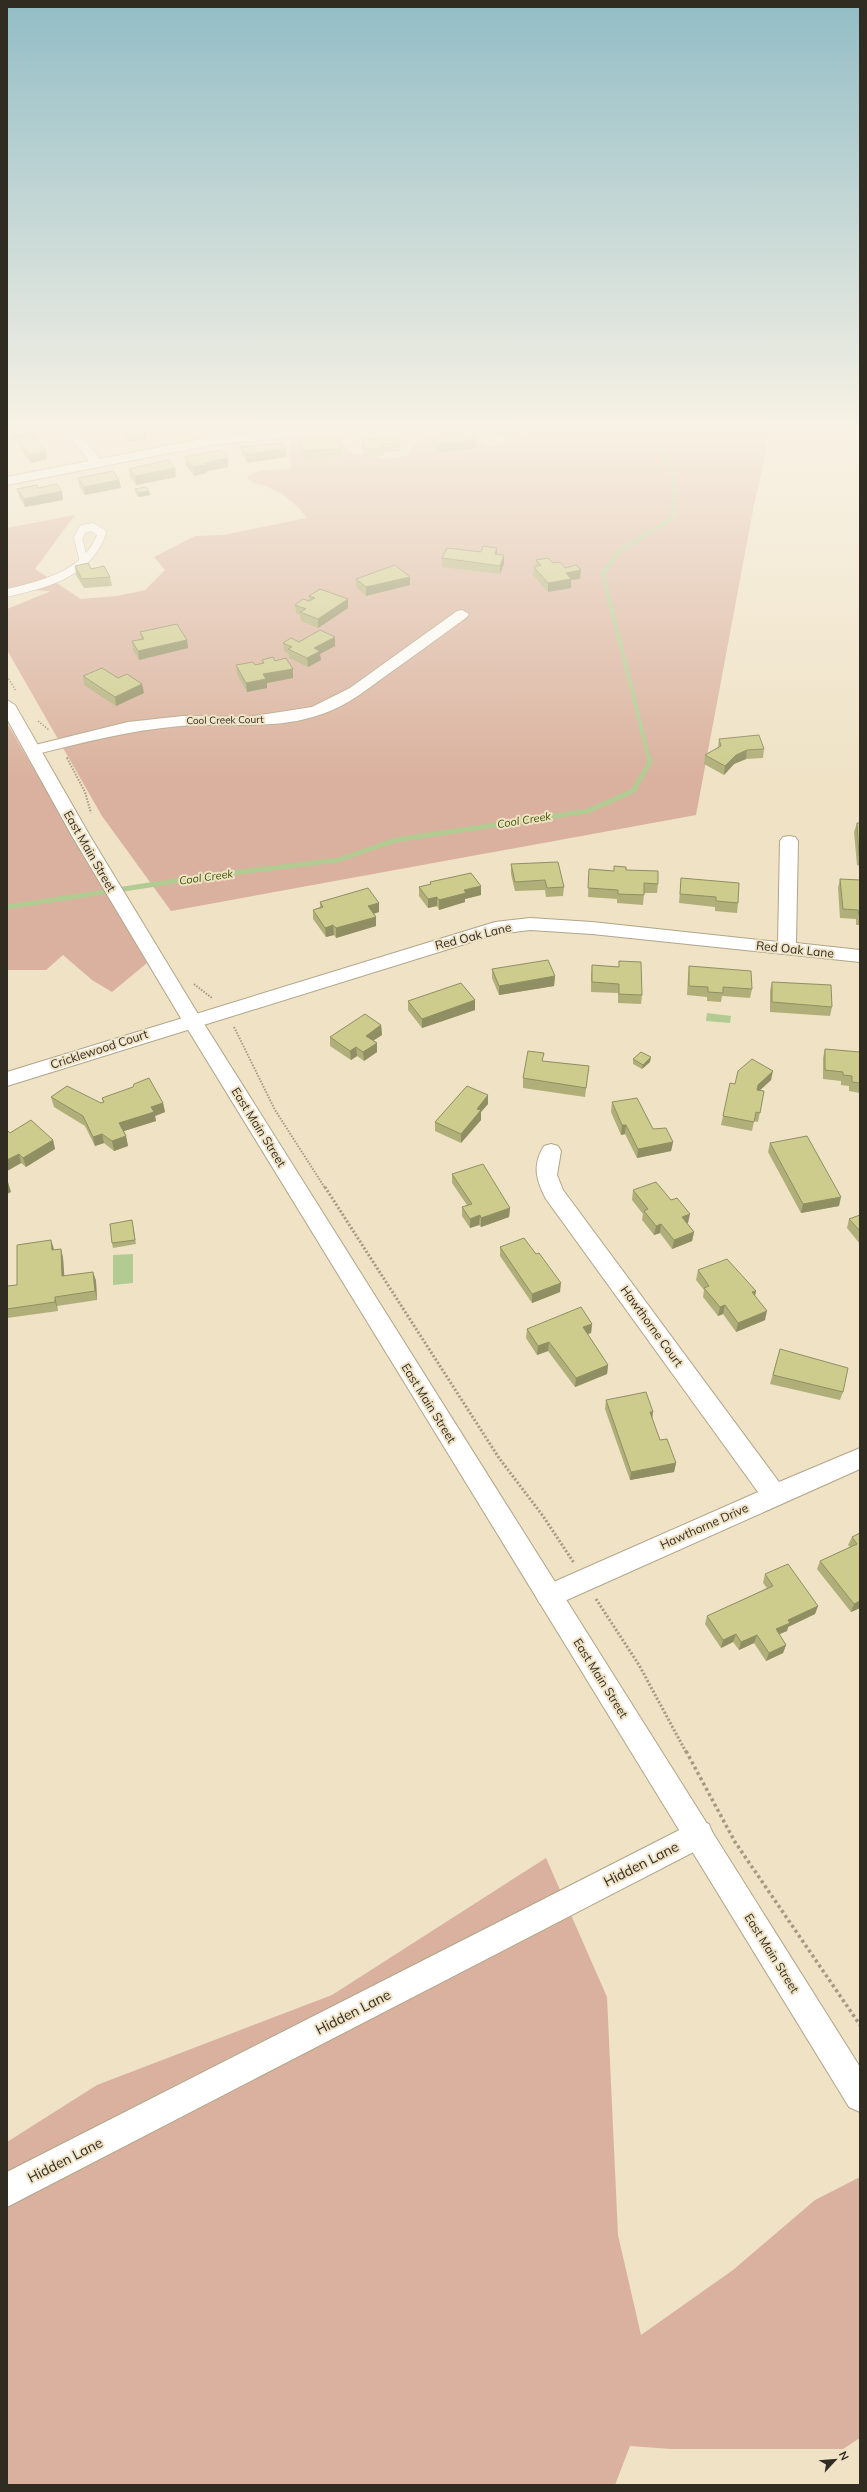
<svg xmlns="http://www.w3.org/2000/svg" width="867" height="2492" font-family="Mulish,sans-serif">
	<style>
		.green { fill: #dab19e }
		.water { fill: #b1cb92 }
		.lines { fill: none; stroke-linecap: round; stroke-linejoin: round }
		.stream-far1 { stroke: #b1cb92; stroke-width: 4 }
		.stream { stroke: #b1cb92; stroke-width: 5 }
		.service-casing { stroke: #b1a589; stroke-width: 9 }
		.minor-casing { stroke: #b1a589; stroke-width: 2 }
		.secondary-casing { stroke: #b1a589; stroke-width: 2 }
		.path-far3 { stroke: #a49a84; stroke-width: 1.5; stroke-dasharray: 1.5 1.5; stroke-linecap: butt }
		.path-far2 { stroke: #a49a84; stroke-width: 2; stroke-dasharray: 1.5 1.5; stroke-linecap: butt }
		.path-far1 { stroke: #a49a84; stroke-width: 3; stroke-dasharray: 2 2; stroke-linecap: butt }
		.path { stroke: #a49a84; stroke-width: 3.5; stroke-dasharray: 3 3; stroke-linecap: butt }
		.service { stroke: #fff; stroke-width: 8 }
		.minor { fill: #fff; fill-rule: evenodd }
		.secondary { fill: #fff; fill-rule: evenodd }
		.wall { fill: #b0af79 }
		.shaded-wall { fill: #908f63 }
		.building { fill: #cdcc8d; stroke: #908f63 }
		.labels { text-anchor: middle; dominant-baseline: central; stroke-width: 4; stroke-linejoin: round; paint-order: stroke }
		.far-street-label { font-size: 10px; fill: #312c21; stroke: #efe2c5 }
		.far-water-label { font-size: 11px; font-style: italic; fill: #3c5900; stroke: #efe2c5 }
		.street-label { font-size: 12px; fill: #312c21; stroke: #efe2c5 }
		.near-street-label { font-size: 14px; fill: #312c21; stroke: #efe2c5 }
	</style>
	<rect width="100%" height="100%" fill="#efe2c5"/>
	<g class="green">
		<path d="M 433,431 L 463,431 L 487,447 L 532,431 L 767,431 L 764,462 L 754,505 L 696,815 L 171,911 L 102,816 L 7,650 L 7,609 L 51,591 L 7,589 L 7,528 L 75,515 L 35,569 L 81,599 L 117,596 L 145,590 L 165,570 L 154,557 L 195,536 L 223,535 L 307,518 C 298,506 286,495 272,489 C 263,484 253,485 246,477 L 259,471 L 291,468 L 289,443 L 295,437 L 337,437 L 350,452 L 385,459 L 407,456 C 413,444 421,436 433,431 Z"/>
		<path d="M 7,723 L 147,963 L 112,992 L 92,980 L 63,955 L 46,970 L 7,970 Z"/>
		<path d="M 546,1858 L 607,1997 L 618,2235 L 641,2335 L 733,2270 L 815,2200 L 860,2177 L 860,2438 L 843,2449 L 672,2449 L 630,2446 L 615,2485 L 7,2485 L 7,2142 L 97,2085 L 332,1995 Z"/>
	</g>
	<g class="water">
		<path d="M 707,1013 L 731,1016 L 730,1023 L 706,1021 Z"/>
		<path d="M 133,1254 L 133,1283 L 113,1285 L 113,1255 Z"/>
	</g>
	<g class="lines">
		<path class="stream-far1" d="M 649,431 L 674,474 L 673,518 L 619,551 L 603,574 L 649,759"/>
		<path class="stream" d="M 7,907 L 208,876 L 338,860 L 396,840 L 588,811 L 633,791 L 650,762 L 649,758"/>
		<g class="service-casing">
			<path id="service" d="M 7,593 C 45,584 88,574 102,533 L 92,527 L 83,529 L 78,538 L 84,562"/>
		</g>
		<g class="minor-casing">
			<g id="minor">
				<path d="M 65,431 L 78,431 L 100,459 L 210,437 L 273,431 L 318,431 L 312,435 L 210,445 L 7,485 L 7,477 L 89,461 Z"/>
				<path d="M 462,610 L 469,614 L 467,617 C 442,635 417,654 391,672 C 370,687 347,706 322,714 C 276,731 228,722 181,726 C 130,730 82,743 33,755 L 25,750 L 27,747 L 128,722 L 183,716 L 248,717 L 312,707 L 350,688 L 457,611 Z"/>
				<path d="M 789,836 L 795,837 L 798,841 L 796,943 L 860,950 L 860,962 L 592,934 L 530,930 L 497,934 L 7,1086 L 7,1072 L 495,922 L 530,918 L 592,922 L 778,942 L 780,841 L 783,837 Z"/>
				<path d="M 551,1144 L 558,1146 L 561,1151 L 557,1175 L 563,1190 L 779,1482 L 860,1448 L 860,1469 L 549,1608 L 540,1604 L 536,1596 L 540,1588 L 758,1492 L 546,1199 C 536,1180 532,1165 544,1146 Z"/>
				<path d="M 699,1820 L 709,1824 L 713,1834 L 709,1844 L 7,2207 L 7,2172 Z"/>
			</g>
		</g>
		<g class="secondary-casing">
			<path id="secondary" d="M 7,700 L 15,705 L 90,836 L 201,1019 L 860,2067 L 860,2112 L 849,2107 L 182,1020 L 72,836 L 7,719 Z"/>
		</g>
		<g class="path-far3">
			<path d="M 7,676 L 16,691"/>
			<path d="M 38,721 L 49,730"/>
			<path d="M 67,757 L 68,759"/>
		</g>
		<g class="path-far2">
			<path d="M 67,758 L 85,792 L 91,813"/>
			<path d="M 194,984 L 212,998"/>
			<path d="M 234,1027 L 275,1110 L 325,1188"/>
		</g>
		<g class="path-far1">
			<path d="M 325,1187 L 499,1458 L 543,1516 L 574,1563"/>
			<path d="M 596,1599 L 639,1665 L 686,1752"/>
		</g>
		<path class="path" d="M 686,1751 L 735,1842 L 860,2025"/>
		<use href="#service" class="service"/>
		<use href="#minor" class="minor"/>
		<use href="#secondary" class="secondary"/>
	</g>
	<g class="wall">
		<path d="M 7,431 L 32,431 L 33,436 L 11,441 L 7,435 Z"/>
		<path d="M 121,431 L 148,431 L 146,432 L 146,439 L 130,442 Z"/>
		<path d="M 487,431 L 522,431 L 516,434 L 511,433 L 503,437 Z"/>
		<path d="M 432,437 L 476,448 L 439,452 L 432,445 Z"/>
		<path d="M 362,440 L 400,443 L 400,451 L 384,452 L 384,456 L 365,457 L 362,448 Z"/>
		<path d="M 18,441 L 46,451 L 47,459 L 31,463 L 20,449 Z"/>
		<path d="M 300,442 L 341,449 L 342,457 L 303,459 L 301,450 Z"/>
		<path d="M 241,447 L 286,457 L 247,463 L 242,455 Z"/>
		<path d="M 185,457 L 228,467 L 207,471 L 207,473 L 194,476 L 186,466 Z"/>
		<path d="M 129,469 L 176,477 L 136,485 L 130,477 Z"/>
		<path d="M 78,478 L 119,480 L 121,488 L 85,495 L 79,486 Z"/>
		<path d="M 38,488 L 63,500 L 25,507 L 19,497 L 17,489 Z"/>
		<path d="M 135,489 L 149,491 L 150,495 L 139,497 L 136,494 Z"/>
		<path d="M 497,554 L 504,564 L 500,574 L 442,567 L 442,558 Z"/>
		<path d="M 536,560 L 565,568 L 580,579 L 571,580 L 571,588 L 548,592 L 533,575 L 534,567 L 536,566 Z"/>
		<path d="M 75,566 L 91,569 L 110,577 L 112,586 L 84,588 L 76,575 Z"/>
		<path d="M 356,579 L 410,585 L 366,596 L 356,587 Z"/>
		<path d="M 309,596 L 348,599 L 348,608 L 318,628 L 301,621 L 300,615 L 296,613 L 295,605 L 309,601 Z"/>
		<path d="M 140,632 L 187,640 L 188,648 L 139,660 L 133,650 L 132,641 L 141,639 Z"/>
		<path d="M 299,642 L 335,646 L 320,654 L 321,660 L 308,667 L 289,658 L 289,654 L 284,651 L 283,643 Z"/>
		<path d="M 262,660 L 275,661 L 293,669 L 293,678 L 267,683 L 267,688 L 247,692 L 237,674 L 236,665 L 255,665 L 262,663 Z"/>
		<path d="M 83,676 L 144,693 L 116,706 L 84,685 Z"/>
		<path d="M 719,739 L 764,749 L 763,758 L 746,759 L 734,764 L 724,775 L 704,764 L 705,755 L 718,747 Z"/>
		<path d="M 857,823 L 860,823 L 860,866 L 857,865 L 854,832 Z"/>
		<path d="M 511,864 L 564,887 L 563,896 L 546,897 L 545,890 L 515,891 L 511,874 Z"/>
		<path d="M 589,869 L 613,871 L 626,870 L 658,884 L 657,893 L 644,893 L 643,905 L 617,903 L 617,899 L 588,897 Z"/>
		<path d="M 681,878 L 738,903 L 737,913 L 715,911 L 715,907 L 679,903 Z"/>
		<path d="M 840,879 L 860,880 L 860,925 L 856,925 L 856,919 L 840,918 L 838,888 Z"/>
		<path d="M 430,882 L 481,886 L 481,895 L 465,899 L 465,902 L 439,910 L 437,906 L 428,908 L 419,896 L 419,887 L 430,884 Z"/>
		<path d="M 320,902 L 379,903 L 379,912 L 374,914 L 376,917 L 376,926 L 336,938 L 334,935 L 326,937 L 313,919 L 313,910 L 320,907 Z"/>
		<path d="M 619,961 L 642,995 L 641,1004 L 618,1003 L 618,993 L 591,992 L 591,975 L 592,965 L 619,967 Z"/>
		<path d="M 689,966 L 752,989 L 750,998 L 722,996 L 721,1002 L 707,1001 L 707,997 L 687,995 L 688,976 Z"/>
		<path d="M 492,969 L 555,976 L 554,986 L 499,995 L 492,978 Z"/>
		<path d="M 772,982 L 832,1007 L 830,1016 L 770,1012 L 770,991 Z"/>
		<path d="M 475,1000 L 475,1010 L 422,1028 L 408,1010 L 408,1001 Z"/>
		<path d="M 381,1025 L 382,1035 L 373,1040 L 377,1043 L 377,1052 L 364,1061 L 357,1056 L 351,1060 L 330,1046 L 330,1037 Z"/>
		<path d="M 825,1049 L 860,1052 L 860,1093 L 849,1091 L 849,1086 L 841,1085 L 841,1081 L 823,1079 L 823,1058 Z"/>
		<path d="M 633,1059 L 650,1062 L 642,1069 L 633,1064 Z"/>
		<path d="M 543,1061 L 589,1066 L 585,1097 L 523,1088 L 523,1078 Z"/>
		<path d="M 771,1080 L 760,1090 L 764,1091 L 758,1122 L 754,1121 L 752,1131 L 721,1125 L 723,1116 L 735,1084 Z"/>
		<path d="M 488,1095 L 488,1104 L 481,1112 L 481,1120 L 461,1143 L 435,1131 L 435,1122 Z"/>
		<path d="M 51,1097 L 101,1103 L 103,1102 L 102,1098 L 163,1103 L 165,1112 L 155,1116 L 156,1121 L 124,1131 L 126,1136 L 128,1146 L 114,1151 L 104,1143 L 95,1146 L 85,1126 L 54,1107 Z"/>
		<path d="M 612,1102 L 673,1142 L 671,1151 L 637,1158 L 625,1134 L 621,1135 L 611,1112 Z"/>
		<path d="M 7,1130 L 10,1133 L 53,1140 L 55,1149 L 26,1167 L 21,1163 L 7,1171 Z"/>
		<path d="M 770,1143 L 839,1206 L 801,1213 L 768,1152 Z"/>
		<path d="M 452,1174 L 510,1208 L 509,1217 L 481,1227 L 479,1225 L 470,1228 L 462,1216 L 462,1207 L 467,1205 L 452,1183 Z"/>
		<path d="M 633,1190 L 688,1223 L 687,1223 L 694,1232 L 692,1241 L 672,1249 L 660,1233 L 654,1235 L 642,1220 L 643,1214 L 632,1200 Z"/>
		<path d="M 860,1215 L 860,1244 L 847,1228 L 849,1219 Z"/>
		<path d="M 133,1225 L 136,1244 L 113,1248 L 112,1243 Z"/>
		<path d="M 500,1247 L 536,1254 L 560,1292 L 532,1303 L 500,1256 Z"/>
		<path d="M 61,1249 L 63,1258 L 64,1276 L 93,1272 L 96,1281 L 97,1300 L 57,1306 L 58,1311 L 7,1318 L 7,1286 L 17,1285 L 54,1250 Z"/>
		<path d="M 698,1270 L 756,1291 L 755,1295 L 765,1320 L 736,1332 L 723,1314 L 718,1316 L 703,1297 L 704,1290 L 696,1280 Z"/>
		<path d="M 592,1324 L 591,1333 L 587,1334 L 608,1365 L 607,1374 L 575,1387 L 548,1351 L 537,1355 L 526,1338 L 527,1329 Z"/>
		<path d="M 780,1349 L 843,1392 L 840,1400 L 770,1384 Z"/>
		<path d="M 606,1400 L 652,1419 L 660,1440 L 676,1463 L 674,1472 L 630,1480 L 605,1409 Z"/>
		<path d="M 860,1533 L 860,1608 L 851,1612 L 817,1569 L 820,1561 L 850,1547 L 848,1545 L 852,1537 Z"/>
		<path d="M 765,1574 L 818,1606 L 815,1614 L 788,1627 L 787,1631 L 779,1634 L 786,1645 L 783,1653 L 766,1661 L 754,1643 L 739,1650 L 733,1642 L 721,1648 L 705,1624 L 707,1616 L 767,1588 L 763,1583 Z"/>
	</g>
	<g class="shaded-wall">
		<path d="M 17,431 L 32,431 L 33,436 L 11,441 L 10,432 Z"/>
		<path d="M 141,431 L 148,431 L 146,432 L 146,439 L 130,442 L 128,434 Z"/>
		<path d="M 503,431 L 511,431 L 511,433 L 503,437 Z"/>
		<path d="M 516,431 L 522,431 L 516,434 Z"/>
		<path d="M 476,440 L 476,448 L 439,452 L 439,444 Z"/>
		<path d="M 286,449 L 286,457 L 247,463 L 246,454 Z"/>
		<path d="M 46,451 L 47,459 L 31,463 L 29,455 Z"/>
		<path d="M 228,458 L 228,467 L 207,471 L 207,473 L 194,476 L 193,467 L 205,463 Z"/>
		<path d="M 175,468 L 176,477 L 136,485 L 135,476 Z"/>
		<path d="M 119,480 L 121,488 L 85,495 L 84,487 Z"/>
		<path d="M 62,491 L 63,500 L 25,507 L 24,499 Z"/>
		<path d="M 149,491 L 150,495 L 139,497 L 138,493 Z"/>
		<path d="M 497,548 L 497,556 L 495,554 Z"/>
		<path d="M 504,555 L 504,564 L 500,574 L 500,566 Z"/>
		<path d="M 581,570 L 580,579 L 571,580 L 571,588 L 548,592 L 548,583 L 566,573 Z"/>
		<path d="M 410,577 L 410,585 L 366,596 L 366,587 Z"/>
		<path d="M 348,599 L 348,608 L 318,628 L 318,619 Z"/>
		<path d="M 335,637 L 335,646 L 320,654 L 321,660 L 308,667 L 307,658 L 314,648 Z"/>
		<path d="M 187,640 L 188,648 L 139,660 L 138,651 Z"/>
		<path d="M 293,669 L 293,678 L 267,683 L 267,688 L 247,692 L 246,683 L 263,674 Z"/>
		<path d="M 142,684 L 144,693 L 116,706 L 115,697 Z"/>
		<path d="M 747,750 L 746,759 L 734,764 L 724,775 L 725,766 L 736,755 Z"/>
		<path d="M 481,886 L 481,895 L 465,899 L 465,902 L 439,910 L 439,900 L 464,890 Z"/>
		<path d="M 437,897 L 437,906 L 428,908 L 428,899 Z"/>
		<path d="M 379,903 L 379,912 L 368,915 L 368,906 Z"/>
		<path d="M 376,917 L 376,926 L 336,938 L 336,928 Z"/>
		<path d="M 333,925 L 334,935 L 326,937 L 325,928 Z"/>
		<path d="M 555,976 L 554,986 L 499,995 L 499,986 Z"/>
		<path d="M 475,1000 L 475,1010 L 422,1028 L 422,1019 Z"/>
		<path d="M 381,1025 L 382,1035 L 367,1045 L 366,1036 Z"/>
		<path d="M 377,1043 L 377,1052 L 364,1061 L 363,1052 Z"/>
		<path d="M 356,1047 L 357,1056 L 351,1060 L 350,1051 Z"/>
		<path d="M 651,1057 L 650,1062 L 642,1069 L 643,1065 Z"/>
		<path d="M 773,1071 L 771,1080 L 756,1094 L 758,1085 Z"/>
		<path d="M 488,1095 L 488,1104 L 481,1112 L 481,1120 L 461,1143 L 461,1134 L 477,1109 Z"/>
		<path d="M 163,1103 L 165,1112 L 155,1116 L 156,1121 L 121,1132 L 119,1123 L 151,1107 Z"/>
		<path d="M 622,1125 L 626,1125 L 625,1134 L 621,1135 Z"/>
		<path d="M 102,1134 L 104,1143 L 95,1146 L 93,1137 Z"/>
		<path d="M 126,1136 L 128,1146 L 114,1151 L 112,1141 Z"/>
		<path d="M 53,1140 L 55,1149 L 26,1167 L 23,1158 Z"/>
		<path d="M 673,1142 L 671,1151 L 637,1158 L 638,1149 Z"/>
		<path d="M 19,1154 L 21,1163 L 7,1171 L 7,1160 Z"/>
		<path d="M 8,1182 L 11,1192 L 7,1194 L 7,1183 Z"/>
		<path d="M 841,1197 L 839,1206 L 801,1213 L 803,1204 Z"/>
		<path d="M 510,1208 L 509,1217 L 481,1227 L 481,1218 Z"/>
		<path d="M 690,1214 L 688,1223 L 680,1226 L 682,1217 Z"/>
		<path d="M 480,1215 L 479,1225 L 470,1228 L 470,1219 Z"/>
		<path d="M 661,1224 L 660,1233 L 654,1235 L 656,1226 Z"/>
		<path d="M 694,1232 L 692,1241 L 672,1249 L 674,1240 Z"/>
		<path d="M 51,1240 L 54,1249 L 52,1250 Z"/>
		<path d="M 61,1249 L 63,1258 L 65,1285 L 62,1276 Z"/>
		<path d="M 93,1272 L 96,1281 L 97,1300 L 95,1291 Z"/>
		<path d="M 561,1283 L 560,1292 L 532,1303 L 532,1294 Z"/>
		<path d="M 756,1291 L 754,1300 L 752,1292 Z"/>
		<path d="M 55,1297 L 57,1306 L 58,1311 L 55,1302 Z"/>
		<path d="M 725,1305 L 723,1314 L 718,1316 L 720,1307 Z"/>
		<path d="M 767,1311 L 765,1320 L 736,1332 L 738,1323 Z"/>
		<path d="M 592,1324 L 591,1333 L 582,1336 L 583,1327 Z"/>
		<path d="M 549,1342 L 548,1351 L 537,1355 L 538,1346 Z"/>
		<path d="M 608,1365 L 607,1374 L 575,1387 L 576,1378 Z"/>
		<path d="M 650,1412 L 653,1412 L 652,1421 Z"/>
		<path d="M 676,1463 L 674,1472 L 630,1480 L 631,1472 Z"/>
		<path d="M 860,1601 L 860,1608 L 851,1612 L 854,1604 Z"/>
		<path d="M 818,1606 L 815,1614 L 788,1627 L 787,1631 L 773,1637 L 776,1629 L 788,1620 Z"/>
		<path d="M 736,1634 L 733,1642 L 721,1648 L 723,1640 Z"/>
		<path d="M 757,1635 L 754,1643 L 739,1650 L 741,1642 Z"/>
		<path d="M 786,1645 L 783,1653 L 766,1661 L 769,1653 Z"/>
	</g>
	<g class="building">
		<path d="M 9,431 L 17,431 L 10,432 Z"/>
		<path d="M 126,431 L 143,431 L 128,434 Z"/>
		<path d="M 465,431 L 467,431 L 476,440 L 439,444 L 432,437 Z"/>
		<path d="M 398,437 L 400,443 L 383,444 L 384,448 L 365,449 L 362,440 Z"/>
		<path d="M 35,438 L 46,451 L 29,455 L 18,441 Z"/>
		<path d="M 339,440 L 341,449 L 302,451 L 300,442 Z"/>
		<path d="M 282,443 L 286,449 L 246,454 L 241,447 Z"/>
		<path d="M 221,450 L 228,458 L 205,463 L 206,465 L 193,467 L 185,457 Z"/>
		<path d="M 168,460 L 175,468 L 135,476 L 129,469 Z"/>
		<path d="M 113,471 L 119,480 L 84,487 L 78,478 Z"/>
		<path d="M 57,484 L 62,491 L 24,499 L 17,489 L 37,485 L 38,488 Z"/>
		<path d="M 146,487 L 149,491 L 138,493 L 135,489 Z"/>
		<path d="M 483,546 L 497,548 L 495,554 L 504,555 L 500,566 L 442,558 L 447,548 L 481,552 Z"/>
		<path d="M 548,558 L 553,563 L 560,562 L 565,568 L 576,565 L 581,570 L 566,573 L 571,579 L 548,583 L 534,567 L 541,565 L 536,560 Z"/>
		<path d="M 88,563 L 91,569 L 104,566 L 110,577 L 82,579 L 75,566 Z"/>
		<path d="M 395,565 L 410,577 L 366,587 L 356,579 Z"/>
		<path d="M 320,589 L 348,599 L 318,619 L 300,612 L 306,609 L 295,605 L 303,599 L 309,601 L 315,598 L 309,596 Z"/>
		<path d="M 177,624 L 187,640 L 138,651 L 132,641 L 144,639 L 140,632 Z"/>
		<path d="M 320,630 L 335,637 L 314,648 L 320,651 L 307,658 L 288,649 L 292,647 L 283,643 L 291,638 L 299,642 Z"/>
		<path d="M 273,657 L 275,661 L 286,658 L 293,669 L 263,674 L 266,679 L 246,683 L 236,665 L 253,662 L 255,665 L 264,663 L 262,660 Z"/>
		<path d="M 102,668 L 118,678 L 127,674 L 142,684 L 115,697 L 83,676 Z"/>
		<path d="M 759,735 L 764,749 L 747,750 L 736,755 L 725,766 L 705,755 L 721,746 L 719,739 Z"/>
		<path d="M 857,823 L 860,823 L 860,856 L 859,856 Z"/>
		<path d="M 558,862 L 564,887 L 547,888 L 545,880 L 515,882 L 511,864 Z"/>
		<path d="M 614,866 L 626,867 L 626,870 L 658,871 L 658,884 L 644,883 L 644,895 L 618,894 L 618,890 L 588,888 L 589,869 L 614,871 Z"/>
		<path d="M 471,873 L 481,886 L 464,890 L 466,893 L 439,900 L 437,897 L 428,899 L 419,887 L 431,884 L 430,882 Z"/>
		<path d="M 681,878 L 739,883 L 738,903 L 716,901 L 716,897 L 680,894 Z"/>
		<path d="M 840,879 L 860,880 L 860,915 L 859,915 L 858,910 L 843,909 Z"/>
		<path d="M 368,888 L 379,903 L 368,906 L 376,917 L 336,928 L 333,925 L 325,928 L 313,910 L 323,907 L 320,902 Z"/>
		<path d="M 548,960 L 555,976 L 499,986 L 492,969 Z"/>
		<path d="M 619,961 L 641,962 L 642,995 L 619,994 L 619,984 L 592,982 L 592,965 L 619,967 Z"/>
		<path d="M 689,966 L 751,971 L 752,989 L 723,987 L 723,993 L 708,992 L 708,987 L 689,986 Z"/>
		<path d="M 772,982 L 831,985 L 832,1007 L 772,1002 Z"/>
		<path d="M 461,983 L 475,1000 L 422,1019 L 408,1001 Z"/>
		<path d="M 365,1014 L 381,1025 L 366,1036 L 377,1043 L 363,1052 L 356,1047 L 350,1051 L 330,1037 Z"/>
		<path d="M 825,1049 L 860,1052 L 860,1083 L 852,1082 L 852,1076 L 843,1075 L 843,1072 L 825,1070 Z"/>
		<path d="M 528,1051 L 544,1053 L 542,1061 L 589,1066 L 586,1088 L 523,1078 Z"/>
		<path d="M 641,1052 L 651,1057 L 643,1065 L 633,1059 Z"/>
		<path d="M 752,1059 L 773,1071 L 758,1085 L 757,1090 L 764,1091 L 760,1113 L 756,1112 L 754,1122 L 723,1116 L 730,1083 L 735,1084 L 738,1071 Z"/>
		<path d="M 149,1078 L 163,1103 L 151,1107 L 154,1112 L 119,1123 L 126,1136 L 112,1141 L 102,1134 L 93,1137 L 83,1116 L 51,1097 L 67,1086 L 101,1103 L 104,1102 L 102,1098 L 133,1087 L 134,1084 Z"/>
		<path d="M 467,1086 L 488,1095 L 477,1109 L 481,1110 L 461,1134 L 435,1122 Z"/>
		<path d="M 637,1098 L 653,1129 L 666,1128 L 673,1142 L 638,1149 L 626,1125 L 622,1125 L 612,1102 Z"/>
		<path d="M 31,1120 L 53,1140 L 23,1158 L 19,1154 L 7,1160 L 7,1130 L 10,1133 Z"/>
		<path d="M 807,1136 L 841,1197 L 803,1204 L 770,1143 Z"/>
		<path d="M 483,1164 L 510,1208 L 481,1218 L 480,1215 L 470,1219 L 462,1207 L 472,1204 L 452,1174 Z"/>
		<path d="M 656,1182 L 671,1200 L 677,1198 L 690,1214 L 682,1217 L 694,1232 L 674,1240 L 661,1224 L 656,1226 L 644,1211 L 648,1209 L 633,1190 Z"/>
		<path d="M 860,1215 L 860,1231 L 849,1219 Z"/>
		<path d="M 132,1220 L 135,1240 L 112,1243 L 110,1224 Z"/>
		<path d="M 524,1238 L 536,1254 L 539,1253 L 561,1283 L 532,1294 L 500,1247 Z"/>
		<path d="M 51,1240 L 52,1250 L 61,1249 L 62,1276 L 93,1272 L 95,1291 L 55,1297 L 55,1302 L 7,1309 L 7,1286 L 17,1285 L 17,1245 Z"/>
		<path d="M 727,1259 L 756,1291 L 752,1292 L 767,1311 L 738,1323 L 725,1305 L 720,1307 L 704,1288 L 709,1286 L 698,1270 Z"/>
		<path d="M 581,1307 L 592,1324 L 583,1327 L 608,1365 L 576,1378 L 549,1342 L 538,1346 L 527,1329 Z"/>
		<path d="M 780,1349 L 848,1368 L 843,1392 L 773,1375 Z"/>
		<path d="M 646,1392 L 653,1412 L 650,1412 L 660,1440 L 667,1439 L 676,1463 L 631,1472 L 606,1400 Z"/>
		<path d="M 860,1533 L 860,1601 L 854,1604 L 820,1561 L 857,1544 L 852,1537 Z"/>
		<path d="M 788,1564 L 818,1606 L 788,1620 L 790,1623 L 776,1629 L 786,1645 L 769,1653 L 757,1635 L 741,1642 L 736,1634 L 723,1640 L 707,1616 L 773,1586 L 765,1574 Z"/>
	</g>
	<linearGradient id="sky" x2="0" y2="1"><stop stop-color="#92bdc6"/><stop offset="0.55" stop-color="#f8f2e5"/><stop offset="1" stop-color="#f8f2e5" stop-opacity="0"/></linearGradient>
	<rect width="867" height="780" fill="url(#sky)"/>
	<g class="labels">
		<g class="far-street-label">
			<text transform="translate(225 720) rotate(-1)">Cool Creek Court</text>
		</g>
		<g class="far-water-label">
			<text transform="translate(524 820) rotate(-9)">Cool Creek</text>
			<text transform="translate(206 877) rotate(-8)">Cool Creek</text>
		</g>
		<g class="street-label">
			<text transform="translate(90 851) rotate(60)">East Main Street</text>
			<text transform="translate(473 936) rotate(-14)">Red Oak Lane</text>
			<text transform="translate(795 949) rotate(6)">Red Oak Lane</text>
			<text transform="translate(99 1049) rotate(-18)">Cricklewood Court</text>
			<text transform="translate(259 1127) rotate(58)">East Main Street</text>
			<text transform="translate(652 1326) rotate(54)">Hawthorne Court</text>
			<text transform="translate(429 1403) rotate(58)">East Main Street</text>
			<text transform="translate(704 1526) rotate(-24)">Hawthorne Drive</text>
			<text transform="translate(601 1678) rotate(58)">East Main Street</text>
			<text transform="translate(772 1953) rotate(58)">East Main Street</text>
		</g>
		<g class="near-street-label">
			<text transform="translate(641 1864) rotate(-27)">Hidden Lane</text>
			<text transform="translate(353 2012) rotate(-27)">Hidden Lane</text>
			<text transform="translate(65 2160) rotate(-27)">Hidden Lane</text>
		</g>
	</g>
	<rect width="867" height="2492" fill="none" stroke="#312c21" stroke-width="16"/>
	<g transform="translate(835 2460) rotate(64)" stroke="#efe2c5" stroke-width="3" paint-order="stroke">
	<path d="M0-3L7 15L0 10L-7 15Z" fill="#312c21"/>
	<text y="-6" font-size="11" font-weight="bold" text-anchor="middle" fill="#312c21">N</text>
	</g>
</svg>
